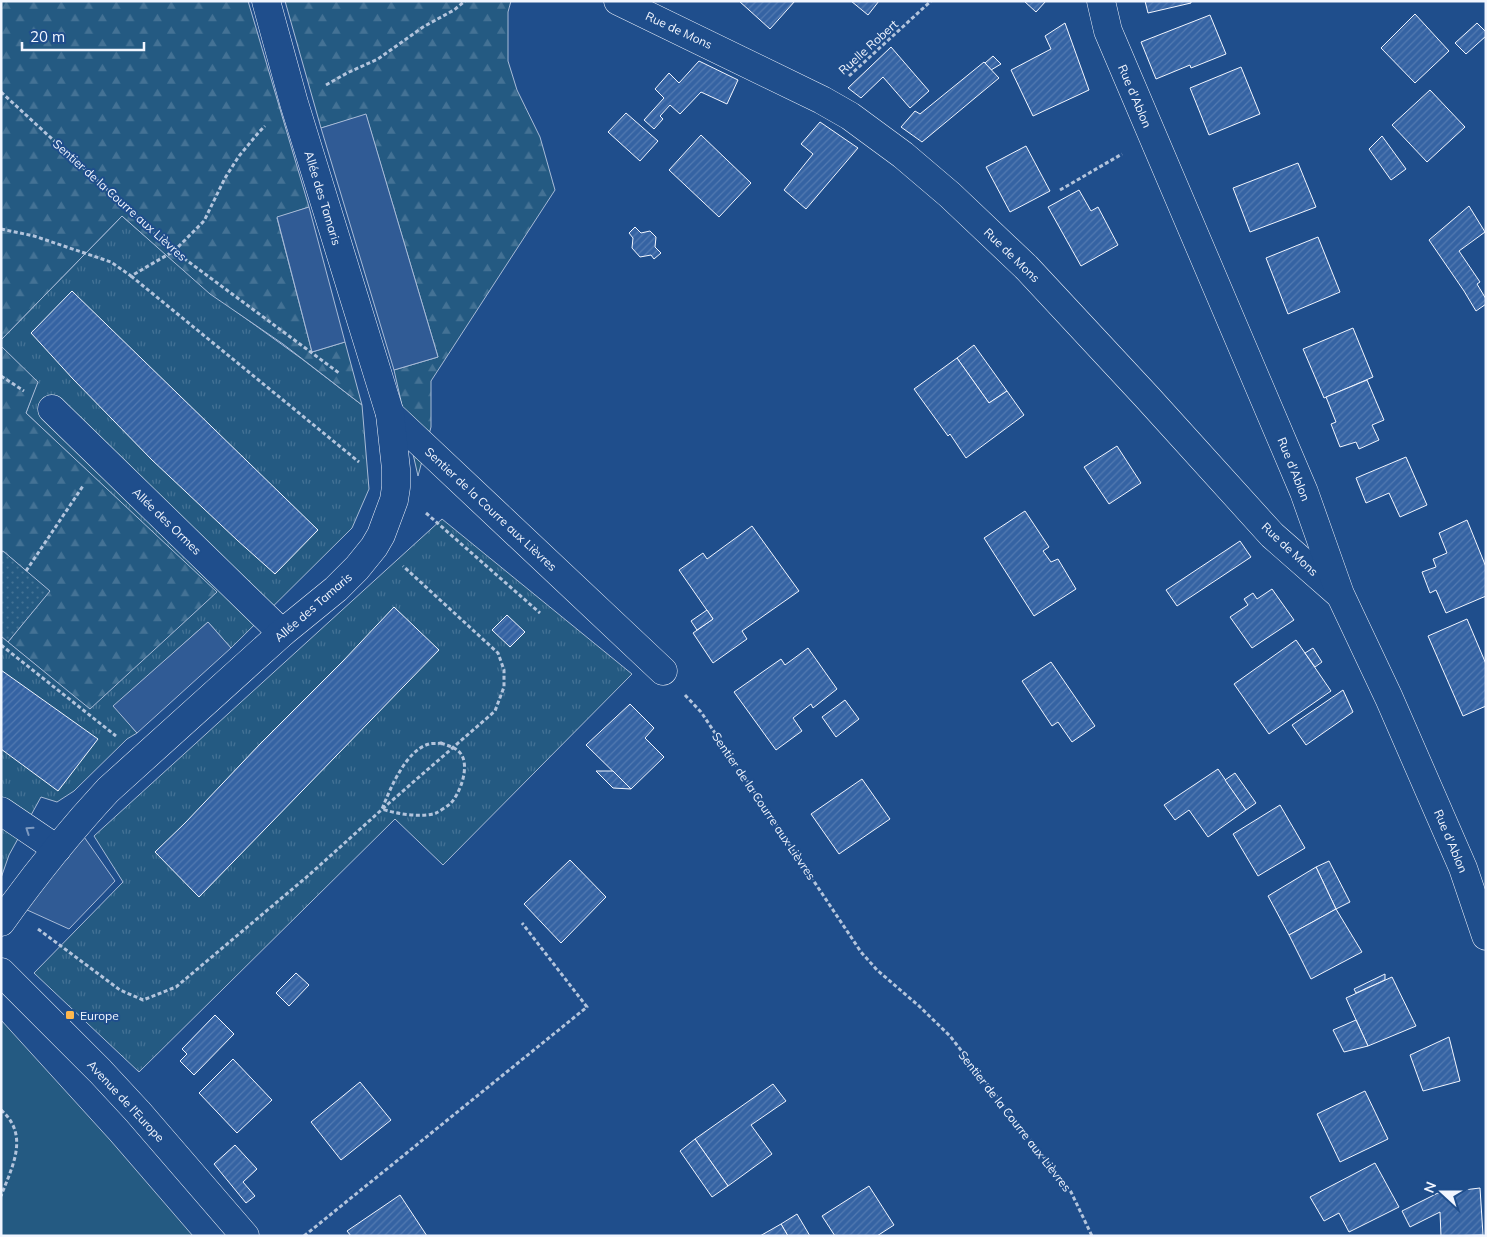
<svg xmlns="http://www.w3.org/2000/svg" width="1487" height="1237" font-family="Mulish,sans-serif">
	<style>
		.grass { fill: url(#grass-tufts); stroke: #a8bbd7 }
		.forest { fill: url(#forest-firs); stroke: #a8bbd7 }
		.park { fill: url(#park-dots); stroke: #a8bbd7 }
		.pitch { fill: #245a82; stroke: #a8bbd7 }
		.parking { fill: #305b95; stroke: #a8bbd7 }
		.building { fill: url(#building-hatch); stroke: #f2f6ff }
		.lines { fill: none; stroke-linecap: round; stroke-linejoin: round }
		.minor-casing { stroke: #f2f6ff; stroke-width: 29 }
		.path { stroke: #b3c4dc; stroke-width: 3; stroke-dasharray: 4 2.5; stroke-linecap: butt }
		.minor { stroke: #1f4e8c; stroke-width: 28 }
		.oneway { stroke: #7e9ac0 }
		.poi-dot { fill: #ffb74d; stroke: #1f4e8c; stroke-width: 2 }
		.labels { text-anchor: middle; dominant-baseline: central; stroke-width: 4; stroke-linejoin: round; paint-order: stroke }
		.street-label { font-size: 12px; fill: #f2f6ff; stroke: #1f4e8c }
		.poi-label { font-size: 12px; fill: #f2f6ff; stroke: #1f4e8c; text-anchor: start }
	</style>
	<defs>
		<pattern id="grass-tufts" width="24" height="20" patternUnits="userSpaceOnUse" patternTransform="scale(1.25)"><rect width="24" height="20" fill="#245a82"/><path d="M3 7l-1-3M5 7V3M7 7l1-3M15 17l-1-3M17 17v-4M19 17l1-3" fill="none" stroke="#447295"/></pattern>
		<pattern id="forest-firs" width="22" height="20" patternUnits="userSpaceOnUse" patternTransform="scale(1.25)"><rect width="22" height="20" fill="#245a82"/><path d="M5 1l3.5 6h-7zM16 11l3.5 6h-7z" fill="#447295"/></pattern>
		<pattern id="park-dots" width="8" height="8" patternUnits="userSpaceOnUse" patternTransform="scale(1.25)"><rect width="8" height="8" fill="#245a82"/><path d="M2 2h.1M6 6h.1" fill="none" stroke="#447295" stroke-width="1.8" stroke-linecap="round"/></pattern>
		<pattern id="building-hatch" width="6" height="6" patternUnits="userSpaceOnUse" patternTransform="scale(1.25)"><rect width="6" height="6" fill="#3563a3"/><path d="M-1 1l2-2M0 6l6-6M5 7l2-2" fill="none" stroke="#537ab1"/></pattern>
	</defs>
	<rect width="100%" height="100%" fill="#1f4e8c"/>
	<g class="grass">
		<path d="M 122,216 L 176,263 L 234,310 L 302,359 L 362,405 L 369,489 L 352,528 L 231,648 L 208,622 L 114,706 L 137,733 L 127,739 L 74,791 L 57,802 L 41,797 L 9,855 L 1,878 L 1,636 L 90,708 L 216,592 L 26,413 L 37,382 L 1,346 L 1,340 Z"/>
		<path d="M 442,519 L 632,674 L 443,865 L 395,819 L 139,1072 L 34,973 L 123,882 L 94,836 Z"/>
	</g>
	<g class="forest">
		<path d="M 1,1 L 248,1 L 309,207 L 277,218 L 312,352 L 345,342 L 362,405 L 283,344 L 210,294 L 122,216 L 1,340 Z"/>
		<path d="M 285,1 L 511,1 L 508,12 L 508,61 L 517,90 L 540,137 L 555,190 L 431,381 L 431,427 L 418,476 L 394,370 L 438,357 L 366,115 L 321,128 Z"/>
		<path d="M 1,346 L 38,382 L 26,413 L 217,592 L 90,709 L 8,642 L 49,591 L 3,551 L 1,552 Z"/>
	</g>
	<path class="park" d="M 3,551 L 50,591 L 8,642 L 1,636 L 1,552 Z"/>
	<path class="pitch" d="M 1,1020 L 111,1141 L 193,1236 L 1,1236 Z"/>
	<g class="parking">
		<path d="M 366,114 L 438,357 L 394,370 L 321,128 Z"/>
		<path d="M 309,207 L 345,342 L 312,352 L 277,217 Z"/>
		<path d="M 208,622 L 231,648 L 137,733 L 113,706 Z"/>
		<path d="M 82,834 L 115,881 L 69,929 L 25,909 Z"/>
	</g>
	<g class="building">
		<path d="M 739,1 L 795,1 L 770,29 Z"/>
		<path d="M 851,1 L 879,1 L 868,15 Z"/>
		<path d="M 1024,1 L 1046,1 L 1036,12 Z"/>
		<path d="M 1145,1 L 1191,1 L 1191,3 L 1148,13 Z"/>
		<path d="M 1415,14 L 1449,51 L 1415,83 L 1381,48 Z"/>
		<path d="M 1210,15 L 1226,54 L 1191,68 L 1190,65 L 1156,79 L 1141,42 Z"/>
		<path d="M 1065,23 L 1089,90 L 1033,116 L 1011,70 L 1051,49 L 1045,36 Z"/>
		<path d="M 1477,23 L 1486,32 L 1486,36 L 1466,54 L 1455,43 Z"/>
		<path d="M 891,47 L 929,91 L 910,108 L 883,77 L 861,98 L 848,88 Z"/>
		<path d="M 993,56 L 1001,64 L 991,70 L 985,63 Z"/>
		<path d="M 699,61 L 738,80 L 727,104 L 701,92 L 680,114 L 670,105 L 660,116 L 663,119 L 654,129 L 644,120 L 664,98 L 655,89 L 669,73 L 679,83 Z"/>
		<path d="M 984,62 L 999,78 L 922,142 L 901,127 L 915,111 L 920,114 Z"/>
		<path d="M 1241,67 L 1260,114 L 1209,135 L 1190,88 Z"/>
		<path d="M 1430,90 L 1465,127 L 1427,162 L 1392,125 Z"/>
		<path d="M 626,113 L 658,141 L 640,161 L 608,132 Z"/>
		<path d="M 820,122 L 858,148 L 806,209 L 784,190 L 813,154 L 801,144 Z"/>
		<path d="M 701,135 L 751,183 L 719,217 L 669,170 Z"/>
		<path d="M 1382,136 L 1406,169 L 1391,180 L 1369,149 Z"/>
		<path d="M 1026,146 L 1050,191 L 1010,212 L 986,167 Z"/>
		<path d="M 1298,163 L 1316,207 L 1250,232 L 1233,188 Z"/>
		<path d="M 1079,190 L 1091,211 L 1098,207 L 1118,245 L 1081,266 L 1048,207 Z"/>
		<path d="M 1469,206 L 1485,232 L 1459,251 L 1480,282 L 1477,284 L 1486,299 L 1486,304 L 1476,311 L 1464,291 L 1429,240 Z"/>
		<path d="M 635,227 L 641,233 L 650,231 L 656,237 L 655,247 L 661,253 L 654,259 L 651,255 L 640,257 L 632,248 L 633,238 L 629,233 Z"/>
		<path d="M 1318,237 L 1340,292 L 1288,314 L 1266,258 Z"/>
		<path d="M 72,291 L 318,530 L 275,574 L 237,540 L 152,460 L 73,379 L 31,333 Z"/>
		<path d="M 1353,328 L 1373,377 L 1324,398 L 1303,349 Z"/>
		<path d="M 974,345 L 1007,391 L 989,403 L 957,358 Z"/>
		<path d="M 957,358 L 989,403 L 1007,391 L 1024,415 L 966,458 L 950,434 L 948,436 L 914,389 Z"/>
		<path d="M 1367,380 L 1384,420 L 1372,425 L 1379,440 L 1359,449 L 1356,442 L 1340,447 L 1331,424 L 1336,422 L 1326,397 Z"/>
		<path d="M 1117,446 L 1141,483 L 1109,504 L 1084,467 Z"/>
		<path d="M 1406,457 L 1427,505 L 1400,517 L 1389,493 L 1366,503 L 1356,478 Z"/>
		<path d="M 1025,511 L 1049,547 L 1043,551 L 1051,562 L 1058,559 L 1076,589 L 1034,616 L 984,538 Z"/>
		<path d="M 1467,520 L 1486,567 L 1486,596 L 1446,613 L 1436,590 L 1430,593 L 1422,572 L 1436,567 L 1433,559 L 1447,553 L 1439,533 Z"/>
		<path d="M 752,526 L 799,591 L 742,631 L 747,639 L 713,663 L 693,633 L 713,619 L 679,570 L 703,553 L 707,559 Z"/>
		<path d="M 1240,541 L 1251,557 L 1177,606 L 1166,590 Z"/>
		<path d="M 1272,589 L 1294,620 L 1252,648 L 1230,617 L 1248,605 L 1244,599 L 1253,593 L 1257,599 Z"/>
		<path d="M 394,607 L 439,650 L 199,897 L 155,852 L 185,823 L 260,744 L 343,661 Z"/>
		<path d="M 707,610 L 713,619 L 697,630 L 691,621 Z"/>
		<path d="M 507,615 L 525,632 L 510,647 L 492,630 Z"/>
		<path d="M 1467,619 L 1486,664 L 1486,706 L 1463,716 L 1428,636 Z"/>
		<path d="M 1296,640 L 1331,691 L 1269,734 L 1234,684 Z"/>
		<path d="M 808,648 L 837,689 L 813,708 L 811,704 L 793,718 L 802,731 L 776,750 L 734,692 L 781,659 L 785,665 Z"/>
		<path d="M 1313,648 L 1322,662 L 1315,667 L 1305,653 Z"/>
		<path d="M 1051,662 L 1095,726 L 1072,742 L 1058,722 L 1052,726 L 1022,681 Z"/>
		<path d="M 1,670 L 98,739 L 58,791 L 1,749 Z"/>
		<path d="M 1343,690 L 1353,712 L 1306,745 L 1292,725 Z"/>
		<path d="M 845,700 L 859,719 L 836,737 L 822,717 Z"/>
		<path d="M 630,704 L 654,728 L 645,738 L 664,757 L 631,789 L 586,745 Z"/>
		<path d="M 1218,769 L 1246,810 L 1208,837 L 1189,810 L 1175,820 L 1164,805 Z"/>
		<path d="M 596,771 L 613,771 L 631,789 L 613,788 Z"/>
		<path d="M 1235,773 L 1256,803 L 1246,810 L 1225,780 Z"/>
		<path d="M 862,779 L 890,819 L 839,854 L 811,814 Z"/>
		<path d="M 1280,805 L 1305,848 L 1258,876 L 1233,834 Z"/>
		<path d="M 570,860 L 606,897 L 561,943 L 524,904 Z"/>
		<path d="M 1329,861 L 1350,902 L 1336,909 L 1316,867 Z"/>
		<path d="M 1316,867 L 1336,909 L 1289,935 L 1268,896 Z"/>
		<path d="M 1336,909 L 1362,952 L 1311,979 L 1289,935 Z"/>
		<path d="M 296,973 L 309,985 L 289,1006 L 276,993 Z"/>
		<path d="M 1385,974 L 1385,980 L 1356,993 L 1354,989 Z"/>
		<path d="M 1392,977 L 1416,1026 L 1368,1046 L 1346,998 Z"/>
		<path d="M 215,1015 L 234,1034 L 194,1075 L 180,1061 L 187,1054 L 182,1049 Z"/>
		<path d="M 1356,1020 L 1368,1046 L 1344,1052 L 1333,1030 Z"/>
		<path d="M 1449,1037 L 1460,1081 L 1423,1091 L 1410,1055 Z"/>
		<path d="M 233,1059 L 272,1100 L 237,1133 L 199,1093 Z"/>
		<path d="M 360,1082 L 391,1120 L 341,1160 L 311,1122 Z"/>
		<path d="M 773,1084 L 786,1101 L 751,1125 L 772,1154 L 728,1186 L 695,1139 Z"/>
		<path d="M 1365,1091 L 1388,1139 L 1340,1162 L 1317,1114 Z"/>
		<path d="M 695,1139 L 728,1186 L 712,1197 L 680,1151 Z"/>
		<path d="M 235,1145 L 257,1169 L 243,1182 L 255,1196 L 246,1203 L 214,1164 Z"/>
		<path d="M 1375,1163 L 1399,1207 L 1349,1232 L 1339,1213 L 1324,1221 L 1310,1197 Z"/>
		<path d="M 869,1186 L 894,1225 L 877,1236 L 835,1236 L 822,1216 Z"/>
		<path d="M 1480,1188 L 1483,1235 L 1441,1236 L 1440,1212 L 1410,1227 L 1402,1211 L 1438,1193 Z"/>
		<path d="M 400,1195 L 427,1236 L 351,1236 L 347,1231 Z"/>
		<path d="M 797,1214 L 810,1236 L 788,1236 L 781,1224 Z"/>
		<path d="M 781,1224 L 788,1236 L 760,1236 Z"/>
	</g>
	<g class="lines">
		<g class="minor-casing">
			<g id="minor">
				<path d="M 618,1 L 822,100 L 850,116 L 903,155 L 950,195 L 1026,267 L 1147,397 L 1272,535 L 1338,593"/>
				<path d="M 1101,1 L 1108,31 L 1304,492 L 1340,594 L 1389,698 L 1463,868 L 1486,936"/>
				<path d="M 52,409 L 282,633"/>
				<path d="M 390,414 L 663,671"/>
				<path d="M 1,811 L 57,849"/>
				<path d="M 1,922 C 34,876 69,832 108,790 L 282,633 L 336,589 L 357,568 L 374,547 L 381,535 L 394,500 L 396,487 L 396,469 L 390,414 L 294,103 L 266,1"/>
				<path d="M 1,972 L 100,1071 L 138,1112 L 245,1236"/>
			</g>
		</g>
		<g class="path">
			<path d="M 849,76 L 931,1"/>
			<path d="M 326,85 L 347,73 L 378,59 L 423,27 L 454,10 L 465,1"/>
			<path d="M 1,92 L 174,251 L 339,373"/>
			<path d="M 1060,190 L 1122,154"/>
			<path d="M 1,229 L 34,236 L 111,262 L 131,276 L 174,251 L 204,221 L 225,178 L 239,156 L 259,132 L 265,126"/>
			<path d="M 131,276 L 359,462"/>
			<path d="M 1,376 L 24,391"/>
			<path d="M 426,513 L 540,613"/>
			<path d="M 26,571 L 83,486"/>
			<path d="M 1,645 L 116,736"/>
			<path d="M 685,695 L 701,712 L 861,952 L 877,970 L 919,1006 L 950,1036 L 1071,1192 L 1092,1236"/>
			<path d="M 441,743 C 448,746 456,747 461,754 C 470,767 460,794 450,804 C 446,807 440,811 436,813 C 422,818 396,814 382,809 C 390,789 406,750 429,744 C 432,743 437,744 441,743 Z"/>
			<path d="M 38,929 L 120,990 L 143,1000 L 176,987 L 309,875 L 388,804 L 495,711 L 504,687 L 504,670 L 498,653 L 403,566"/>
			<path d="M 1,1110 C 30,1135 12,1167 1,1196"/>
			<path d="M 304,1236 L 587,1007 L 522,923"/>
		</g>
		<use href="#minor" class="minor"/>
	</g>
	<defs><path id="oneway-chevron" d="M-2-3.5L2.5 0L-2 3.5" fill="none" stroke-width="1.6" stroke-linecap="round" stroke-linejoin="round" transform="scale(1.25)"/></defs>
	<use class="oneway" href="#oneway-chevron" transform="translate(29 830) rotate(-146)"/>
	<rect class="poi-dot" x="65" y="1010" width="10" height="10" rx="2.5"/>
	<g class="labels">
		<g class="street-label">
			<text transform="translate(679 30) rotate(25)">Rue de Mons</text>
			<text transform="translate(868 47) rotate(-42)">Ruelle Robert</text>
			<text transform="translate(1135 96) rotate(67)">Rue d'Ablon</text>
			<text transform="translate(323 198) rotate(73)">Allée des Tamaris</text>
			<text transform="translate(120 200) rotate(42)">Sentier de la Courre aux Lièvres</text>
			<text transform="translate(1012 255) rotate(44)">Rue de Mons</text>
			<text transform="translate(1294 469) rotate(68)">Rue d'Ablon</text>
			<text transform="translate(491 509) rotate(43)">Sentier de la Courre aux Lièvres</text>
			<text transform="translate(167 521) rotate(44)">Allée des Ormes</text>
			<text transform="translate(1290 549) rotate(43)">Rue de Mons</text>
			<text transform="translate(313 607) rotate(-41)">Allée des Tamaris</text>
			<text transform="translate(764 806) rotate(56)">Sentier de la Courre aux Lièvres</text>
			<text transform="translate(1451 841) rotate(67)">Rue d'Ablon</text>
			<text transform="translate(126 1101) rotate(47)">Avenue de l'Europe</text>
			<text transform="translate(1015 1121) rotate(52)">Sentier de la Courre aux Lièvres</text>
		</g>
		<g class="poi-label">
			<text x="80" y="1015">Europe</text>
		</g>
	</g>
	<rect width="1487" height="1237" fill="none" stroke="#f2f6ff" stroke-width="5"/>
	<g transform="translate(1442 1192) rotate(291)" stroke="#1f4e8c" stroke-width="4" paint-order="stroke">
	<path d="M0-4L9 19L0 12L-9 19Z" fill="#f2f6ff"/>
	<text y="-8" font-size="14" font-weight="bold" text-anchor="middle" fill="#f2f6ff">N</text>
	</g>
	<path d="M22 42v8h122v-8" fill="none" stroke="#f2f6ff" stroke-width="2.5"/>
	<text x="30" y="42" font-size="15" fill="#f2f6ff" stroke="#1f4e8c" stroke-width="4" paint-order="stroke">20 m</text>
</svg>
